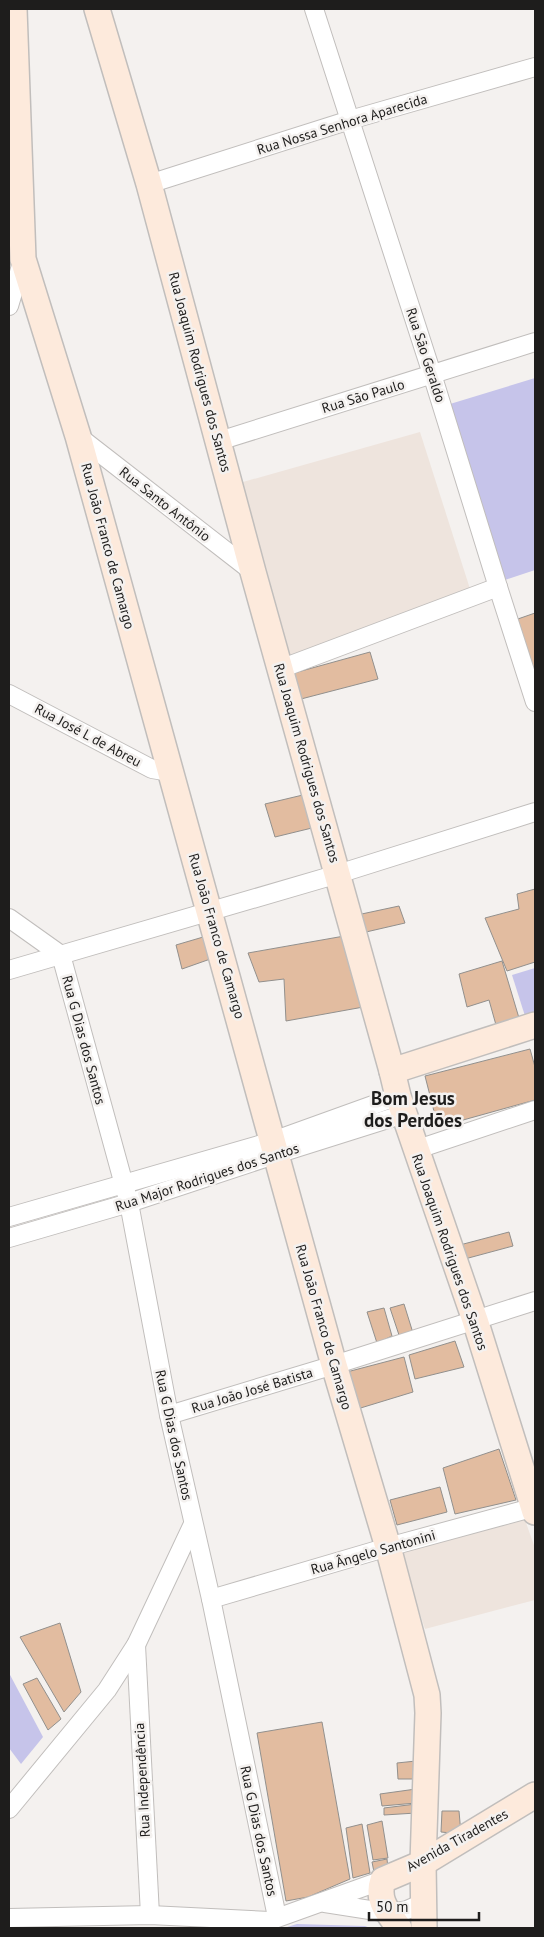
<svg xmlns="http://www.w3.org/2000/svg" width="544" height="1937" font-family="'PT Sans',sans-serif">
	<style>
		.built { fill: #eee4dd }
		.green { fill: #c6c4ea }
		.building { fill: #e2bca0; stroke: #92908d }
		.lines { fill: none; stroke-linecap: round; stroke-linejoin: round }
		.street-casing { stroke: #c1bebc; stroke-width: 20 }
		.secondary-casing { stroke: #c1bebc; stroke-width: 28 }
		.street { stroke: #fff; stroke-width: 18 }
		.secondary { stroke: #fdeadc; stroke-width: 25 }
		.labels { text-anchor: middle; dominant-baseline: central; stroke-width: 5; stroke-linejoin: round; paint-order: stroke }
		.street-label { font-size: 14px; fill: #1e1d1c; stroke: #f4f1ef }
		.district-label { font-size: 19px; font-weight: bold; fill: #1e1d1c; stroke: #f4f1ef }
	</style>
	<rect width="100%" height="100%" fill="#f4f1ef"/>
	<g class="built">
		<path d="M 420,432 L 471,592 L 288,657 L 236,484 Z"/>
		<path d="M 525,1520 L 535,1548 L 535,1600 L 425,1629 L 400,1553 Z"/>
	</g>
	<g class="green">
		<path d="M 535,378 L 535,570 L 502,581 L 450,404 Z"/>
		<path d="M 535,968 L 535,1013 L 525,1016 L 512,975 Z"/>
		<path d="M 9,1673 L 43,1737 L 21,1764 L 9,1748 Z"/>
		<path d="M 297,1924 L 365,1926 L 370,1928 L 284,1928 Z"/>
	</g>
	<g class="building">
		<path d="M 535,613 L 535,685 L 515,620 Z"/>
		<path d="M 370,652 L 378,679 L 301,699 L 294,673 Z"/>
		<path d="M 307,794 L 316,827 L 275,837 L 265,804 Z"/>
		<path d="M 535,889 L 535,962 L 507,971 L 485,918 L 519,909 L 517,894 Z"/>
		<path d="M 399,906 L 405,923 L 366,932 L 357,915 Z"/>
		<path d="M 210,935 L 216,957 L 182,969 L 176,945 Z"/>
		<path d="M 350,935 L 369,1006 L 286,1021 L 284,979 L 259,982 L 248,953 Z"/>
		<path d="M 502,961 L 519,1018 L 496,1025 L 489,1000 L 467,1007 L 459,974 Z"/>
		<path d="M 530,1049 L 535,1067 L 535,1100 L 438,1127 L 425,1076 Z"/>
		<path d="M 509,1232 L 513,1246 L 461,1260 L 456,1246 Z"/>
		<path d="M 404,1304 L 413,1333 L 399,1335 L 390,1308 Z"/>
		<path d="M 384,1308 L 392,1336 L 377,1343 L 367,1312 Z"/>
		<path d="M 455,1341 L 464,1367 L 415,1379 L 409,1355 Z"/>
		<path d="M 404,1357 L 413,1392 L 354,1410 L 343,1373 Z"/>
		<path d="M 499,1449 L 516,1500 L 455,1514 L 443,1468 Z"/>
		<path d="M 440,1487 L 447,1512 L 397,1525 L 390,1500 Z"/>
		<path d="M 60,1623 L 81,1692 L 64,1712 L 20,1637 Z"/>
		<path d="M 37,1678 L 61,1719 L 48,1730 L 23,1684 Z"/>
		<path d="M 322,1722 L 350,1879 L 308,1897 L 286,1901 L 257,1733 Z"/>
		<path d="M 416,1761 L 417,1779 L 398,1779 L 397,1763 Z"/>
		<path d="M 416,1789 L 416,1803 L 382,1806 L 380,1794 Z"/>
		<path d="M 416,1804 L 416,1813 L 384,1815 L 384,1808 Z"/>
		<path d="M 442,1811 L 459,1811 L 461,1834 L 441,1832 Z"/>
		<path d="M 382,1821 L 388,1858 L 373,1860 L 367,1825 Z"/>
		<path d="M 362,1824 L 370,1873 L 353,1878 L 346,1828 Z"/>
		<path d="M 387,1859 L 388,1869 L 374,1872 L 372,1862 Z"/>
	</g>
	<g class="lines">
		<g class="street-casing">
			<g id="street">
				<path d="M 314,9 L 432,374 L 498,587 L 535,702"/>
				<path d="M 149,184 L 350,120 L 535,67"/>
				<path d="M 9,306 L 23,259"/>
				<path d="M 78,436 L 253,572"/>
				<path d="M 219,441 L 535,342"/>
				<path d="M 280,669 L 498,587"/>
				<path d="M 9,694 L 152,769 L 170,772"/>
				<path d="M 9,918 L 61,955"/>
				<path d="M 61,955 L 129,1203 L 169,1415 L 211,1599 L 277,1917"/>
				<path d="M 9,970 L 338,874 L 535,812"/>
				<path d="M 415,1150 L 535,1110"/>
				<path d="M 9,1217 L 273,1141 L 398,1096"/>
				<path d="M 9,1238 L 129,1203 L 277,1154 L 404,1114"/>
				<path d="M 169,1415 L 334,1365 L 535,1301"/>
				<path d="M 211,1599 L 388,1547 L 535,1507"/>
				<path d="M 136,1645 L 150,1915"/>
				<path d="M 9,1809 L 107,1690 L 136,1645 L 193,1524"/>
				<path d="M 325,1903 L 389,1913 L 407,1910 L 423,1903"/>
				<path d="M 9,1918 L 150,1915 L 270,1921"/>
				<path d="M 266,1922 L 383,1880"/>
			</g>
		</g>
		<g class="secondary-casing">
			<g id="secondary">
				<path d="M 14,9 L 23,259 L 78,436 L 334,1365 L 388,1547 L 427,1695 L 428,1713 L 423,1863 L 424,1928"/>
				<path d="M 97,9 L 149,184 L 253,572 L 392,1071 L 398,1096 L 475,1320 L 535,1512"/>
				<path d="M 392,1071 L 535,1025"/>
				<path d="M 399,1928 C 388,1912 376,1900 383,1880 L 423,1863 L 535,1795"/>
			</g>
		</g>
		<use href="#street" class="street"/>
		<use href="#secondary" class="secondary"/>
	</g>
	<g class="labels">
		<g class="street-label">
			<text transform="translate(342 124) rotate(-17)">Rua Nossa Senhora Aparecida</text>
			<text transform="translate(426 355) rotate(72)">Rua São Geraldo</text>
			<text transform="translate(200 372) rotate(75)">Rua Joaquim Rodrigues dos Santos</text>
			<text transform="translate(363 396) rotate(-17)">Rua São Paulo</text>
			<text transform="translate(165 504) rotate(38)">Rua Santo Antônio</text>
			<text transform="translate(108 546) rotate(75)">Rua João Franco de Camargo</text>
			<text transform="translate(88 735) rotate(28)">Rua José L de Abreu</text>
			<text transform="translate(307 763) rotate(74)">Rua Joaquim Rodrigues dos Santos</text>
			<text transform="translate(217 936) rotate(74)">Rua João Franco de Camargo</text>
			<text transform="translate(84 1040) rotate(75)">Rua G Dias dos Santos</text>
			<text transform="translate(207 1177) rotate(-18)">Rua Major Rodrigues dos Santos</text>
			<text transform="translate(450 1252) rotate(71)">Rua Joaquim Rodrigues dos Santos</text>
			<text transform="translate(324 1327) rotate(74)">Rua João Franco de Camargo</text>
			<text transform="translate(252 1390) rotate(-17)">Rua João José Batista</text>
			<text transform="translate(174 1435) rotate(78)">Rua G Dias dos Santos</text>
			<text transform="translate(373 1552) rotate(-16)">Rua Ângelo Santonini</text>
			<text transform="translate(142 1780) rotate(-93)">Rua Independência</text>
			<text transform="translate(259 1831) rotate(78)">Rua G Dias dos Santos</text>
			<text transform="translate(457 1840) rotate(-29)">Avenida Tiradentes</text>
		</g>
		<g class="district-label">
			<text x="413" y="1098">Bom Jesus<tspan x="413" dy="22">dos Perdões</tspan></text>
		</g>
	</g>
	<rect width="544" height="1937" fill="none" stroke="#1e1d1c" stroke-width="20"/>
	<path d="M369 1912v8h110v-8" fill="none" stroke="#1e1d1c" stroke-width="2.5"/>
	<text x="376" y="1912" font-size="15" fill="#1e1d1c" stroke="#f4f1ef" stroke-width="4" paint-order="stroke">50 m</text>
</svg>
